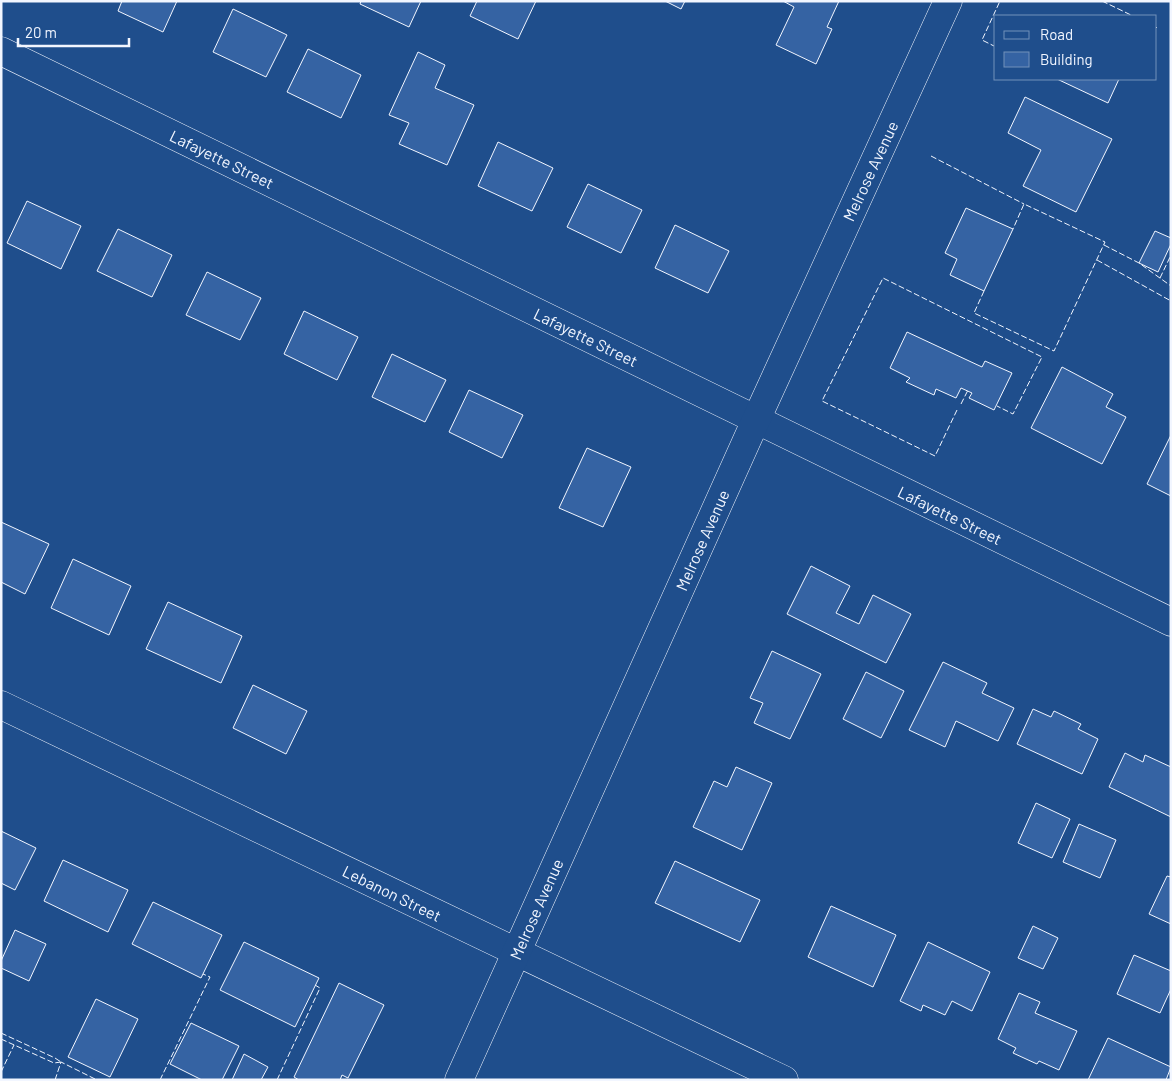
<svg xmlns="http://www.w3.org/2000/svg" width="1172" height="1081" font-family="Barlow,sans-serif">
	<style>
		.building { fill: #3563a3; stroke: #f2f6ff }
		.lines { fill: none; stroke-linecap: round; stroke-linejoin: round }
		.minor-casing { stroke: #f2f6ff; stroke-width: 29 }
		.minor { stroke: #1f4e8c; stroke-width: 28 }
		.fence { stroke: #f2f6ff; stroke-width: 1; stroke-dasharray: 6 2.5; stroke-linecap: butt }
		.labels { text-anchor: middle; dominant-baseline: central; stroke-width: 4; stroke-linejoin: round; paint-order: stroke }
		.street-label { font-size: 16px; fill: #f2f6ff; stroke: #1f4e8c }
	</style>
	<rect width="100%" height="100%" fill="#1f4e8c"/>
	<g class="building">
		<path d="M 122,1 L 177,1 L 163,32 L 118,11 Z"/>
		<path d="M 361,1 L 421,1 L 409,27 L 360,4 Z"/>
		<path d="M 477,1 L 536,1 L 518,39 L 470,16 Z"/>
		<path d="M 665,1 L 685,1 L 681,9 Z"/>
		<path d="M 783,1 L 839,1 L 827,27 L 832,29 L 816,64 L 776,45 L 794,7 Z"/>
		<path d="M 233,9 L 287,35 L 266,77 L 213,52 Z"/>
		<path d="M 308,49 L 361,75 L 341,118 L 287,92 Z"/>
		<path d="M 418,52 L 445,65 L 435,88 L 474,105 L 447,165 L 399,144 L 409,123 L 389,115 Z"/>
		<path d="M 1057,79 L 1119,79 L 1108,103 Z"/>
		<path d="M 1025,97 L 1112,139 L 1076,212 L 1023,186 L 1041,150 L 1008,133 Z"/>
		<path d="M 498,142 L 553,168 L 532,211 L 478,186 Z"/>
		<path d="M 588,184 L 642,210 L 621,253 L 567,227 Z"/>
		<path d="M 27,201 L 81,226 L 61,269 L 7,243 Z"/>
		<path d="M 966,208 L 1013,229 L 984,291 L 950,275 L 957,259 L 945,253 Z"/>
		<path d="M 675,225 L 729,251 L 708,293 L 655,268 Z"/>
		<path d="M 118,229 L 172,255 L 152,297 L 97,271 Z"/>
		<path d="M 1155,231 L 1171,238 L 1171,244 L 1158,272 L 1139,263 Z"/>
		<path d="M 207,272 L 261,298 L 240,340 L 186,315 Z"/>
		<path d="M 304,311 L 358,337 L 337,380 L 284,354 Z"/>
		<path d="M 907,332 L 982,367 L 985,361 L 1012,373 L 994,410 L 969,398 L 972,393 L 961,388 L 956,398 L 936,389 L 934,395 L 906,382 L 910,378 L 890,368 Z"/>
		<path d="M 392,354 L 446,380 L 425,422 L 372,397 Z"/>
		<path d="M 1062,367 L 1113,394 L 1106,407 L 1126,417 L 1102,464 L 1031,428 Z"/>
		<path d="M 469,390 L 523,415 L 502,458 L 449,432 Z"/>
		<path d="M 1171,435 L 1171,496 L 1147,484 Z"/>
		<path d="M 587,448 L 631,467 L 603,527 L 559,508 Z"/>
		<path d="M 1,522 L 49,544 L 25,594 L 1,582 Z"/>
		<path d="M 73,559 L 131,586 L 109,635 L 51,608 Z"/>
		<path d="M 811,566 L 850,586 L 836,613 L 859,624 L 873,595 L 911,614 L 886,663 L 787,614 Z"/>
		<path d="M 168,602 L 242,636 L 221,683 L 146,649 Z"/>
		<path d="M 772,651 L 821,674 L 790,739 L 754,723 L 763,703 L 750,698 Z"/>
		<path d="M 943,662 L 987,683 L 982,693 L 1014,708 L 998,741 L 956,721 L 945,747 L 909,730 Z"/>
		<path d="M 866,672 L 904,691 L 881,738 L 843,719 Z"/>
		<path d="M 253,685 L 307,711 L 286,754 L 233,728 Z"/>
		<path d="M 1033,709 L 1051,717 L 1054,711 L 1081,724 L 1078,729 L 1098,739 L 1082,774 L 1017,744 Z"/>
		<path d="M 1125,753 L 1143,762 L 1145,755 L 1171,767 L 1171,817 L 1109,787 Z"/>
		<path d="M 736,767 L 772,783 L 742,850 L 693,827 L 714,781 L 727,787 Z"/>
		<path d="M 1036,803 L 1070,819 L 1052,858 L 1018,843 Z"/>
		<path d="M 1079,824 L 1116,840 L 1100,878 L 1063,862 Z"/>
		<path d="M 1,831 L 36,848 L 15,890 L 1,883 Z"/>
		<path d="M 63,860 L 128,890 L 108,932 L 44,901 Z"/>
		<path d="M 675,861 L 760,900 L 740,942 L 655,903 Z"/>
		<path d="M 1167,876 L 1171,877 L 1171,924 L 1149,914 Z"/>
		<path d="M 153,902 L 222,935 L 201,978 L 132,944 Z"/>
		<path d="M 831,906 L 896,935 L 873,987 L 808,957 Z"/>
		<path d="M 1033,926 L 1058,938 L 1043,969 L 1018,958 Z"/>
		<path d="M 15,930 L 46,944 L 29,981 L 1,968 L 1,961 Z"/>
		<path d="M 244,942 L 319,978 L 295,1027 L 220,990 Z"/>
		<path d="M 928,942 L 990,972 L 972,1011 L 952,1001 L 945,1015 L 923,1005 L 921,1011 L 900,1001 Z"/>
		<path d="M 1134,955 L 1171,971 L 1171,989 L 1160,1013 L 1117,994 Z"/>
		<path d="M 339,983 L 384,1005 L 348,1078 L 342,1075 L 340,1080 L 299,1080 L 294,1077 Z"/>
		<path d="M 1019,993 L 1040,1002 L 1035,1013 L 1077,1031 L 1059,1070 L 1039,1061 L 1037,1064 L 1013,1053 L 1016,1048 L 998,1039 Z"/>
		<path d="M 96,999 L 138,1019 L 110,1077 L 68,1057 Z"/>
		<path d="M 191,1023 L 239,1046 L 222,1080 L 202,1080 L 170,1064 Z"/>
		<path d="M 1108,1038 L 1171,1067 L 1166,1080 L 1088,1080 Z"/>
		<path d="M 244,1054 L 268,1067 L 261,1080 L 232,1080 Z"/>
	</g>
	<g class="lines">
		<g class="minor-casing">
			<g id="minor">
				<path d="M 1,51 L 1171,622"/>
				<path d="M 1,705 L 784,1080"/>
				<path d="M 459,1080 L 756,420 L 948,1"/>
			</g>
		</g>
		<use href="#minor" class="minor"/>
		<g class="fence">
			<path d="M 1102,1 L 1133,16"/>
			<path d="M 1156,27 L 1157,28"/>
			<path d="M 996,47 L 982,40 L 1000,1"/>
			<path d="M 931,156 L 1024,204"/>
			<path d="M 1104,245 L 1139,263 L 1171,286"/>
			<path d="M 1097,260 L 1171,301"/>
			<path d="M 1160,278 L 1171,255"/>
			<path d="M 984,291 L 974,313 L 1054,351 L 1105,242 L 1024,204 L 1013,229"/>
			<path d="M 961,404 L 968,390"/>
			<path d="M 957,410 L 935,456 L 822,401 L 883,278 L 1042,357 L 1013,414 L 997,406"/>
			<path d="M 1,1033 L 55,1058 L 61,1062"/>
			<path d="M 1,1039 L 54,1063 L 61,1062"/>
			<path d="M 1,1072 L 14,1045"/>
			<path d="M 55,1080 L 61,1062 L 97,1080"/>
			<path d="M 160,1080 L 210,977 L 203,974"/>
			<path d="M 277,1080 L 320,988 L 315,985"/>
		</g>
	</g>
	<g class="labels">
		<g class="street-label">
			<text transform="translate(222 159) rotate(26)">Lafayette Street</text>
			<text transform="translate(870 171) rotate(-65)">Melrose Avenue</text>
			<text transform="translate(586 337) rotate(26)">Lafayette Street</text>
			<text transform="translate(950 515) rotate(26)">Lafayette Street</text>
			<text transform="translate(702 540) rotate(-66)">Melrose Avenue</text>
			<text transform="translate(392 893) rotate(26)">Lebanon Street</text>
			<text transform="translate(536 909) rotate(-66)">Melrose Avenue</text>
		</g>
	</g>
	<rect width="1172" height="1081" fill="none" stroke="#f2f6ff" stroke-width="5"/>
	<rect x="994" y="15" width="162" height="65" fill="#1f4e8c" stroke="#7391ba"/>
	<rect x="1004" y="31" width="25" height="8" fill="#1f4e8c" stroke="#7391ba"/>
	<text x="1040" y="40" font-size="15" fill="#f2f6ff">Road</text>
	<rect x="1004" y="52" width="25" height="15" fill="#3563a3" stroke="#7391ba"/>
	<text x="1040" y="65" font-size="15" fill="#f2f6ff">Building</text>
	<path d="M18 38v8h111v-8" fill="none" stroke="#f2f6ff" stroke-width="2.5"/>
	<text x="25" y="38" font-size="15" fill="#f2f6ff" stroke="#1f4e8c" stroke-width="4" paint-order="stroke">20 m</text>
</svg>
